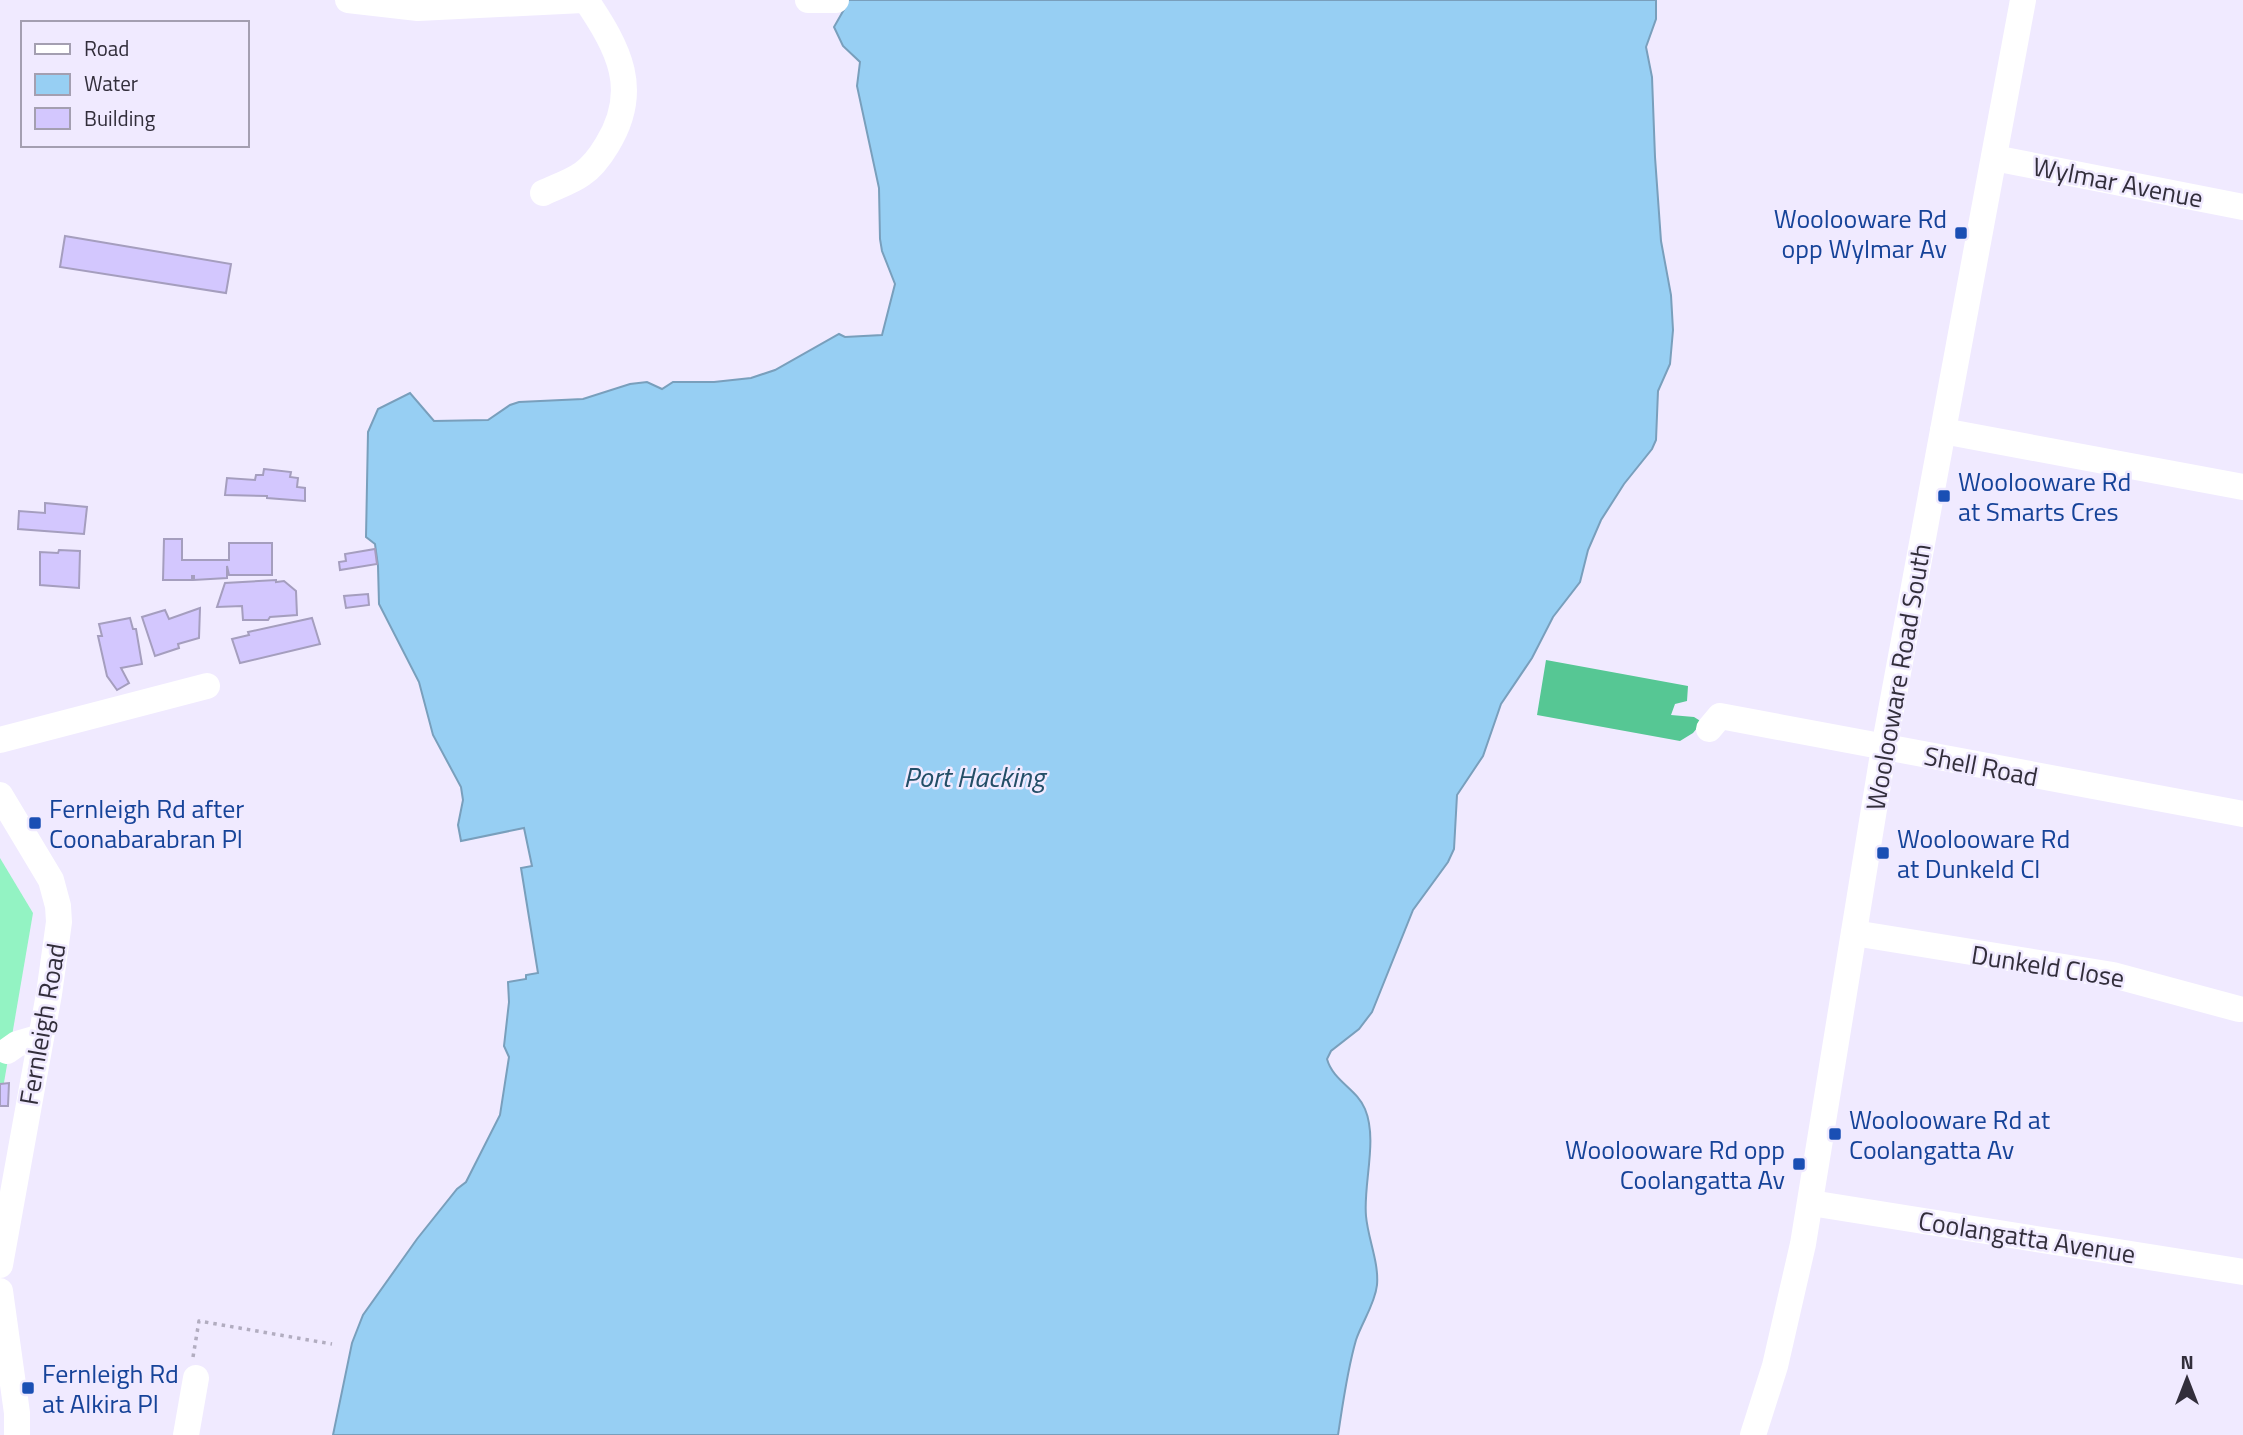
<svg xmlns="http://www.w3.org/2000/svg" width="2243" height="1435" font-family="'Titillium Web',sans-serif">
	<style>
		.green { fill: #93f3c3 }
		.forest { fill: #56c794 }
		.water { fill: #97cff3; stroke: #799fbc; stroke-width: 2 }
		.building { fill: #d3c7fe; stroke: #a59ebe; stroke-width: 2 }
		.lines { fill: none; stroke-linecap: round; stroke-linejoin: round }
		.path { stroke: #b2adc0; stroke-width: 3.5; stroke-dasharray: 3.5 5; stroke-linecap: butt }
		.minor { stroke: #fff; stroke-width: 26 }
		.transit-dot { fill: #1a4fb4; stroke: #f0eaff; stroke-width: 2.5 }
		.labels { text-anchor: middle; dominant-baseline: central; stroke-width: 5; stroke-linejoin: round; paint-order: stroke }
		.street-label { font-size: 26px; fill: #322e3b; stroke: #f0eaff }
		.transit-label { font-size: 26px; fill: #164399; stroke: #f0eaff; text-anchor: start }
		.water-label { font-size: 28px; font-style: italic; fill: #234e67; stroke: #f0eaff }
	</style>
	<rect width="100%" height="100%" fill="#f0eaff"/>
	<path class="green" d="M 0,858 L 33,913 L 0,1106 Z"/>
	<path class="forest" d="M 1546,660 L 1688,686 L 1687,701 L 1675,704 L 1671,715 L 1694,717 L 1702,722 L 1693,733 L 1680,741 L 1537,715 Z"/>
	<path class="water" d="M 846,0 L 1656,0 L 1656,19 L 1646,47 L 1652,77 L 1655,157 L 1661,241 L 1671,295 L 1673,330 L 1670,364 L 1658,391 L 1656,440 L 1652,449 L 1624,484 L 1601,520 L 1588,550 L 1580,582 L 1553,617 L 1532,658 L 1501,704 L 1483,756 L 1457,795 L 1454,849 L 1448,862 L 1413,910 L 1372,1012 L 1359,1029 L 1331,1051 L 1327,1059 C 1333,1081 1357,1089 1365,1109 C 1378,1140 1363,1184 1366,1216 C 1368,1239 1379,1262 1377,1285 C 1375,1304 1362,1322 1356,1340 C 1347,1371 1343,1403 1338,1435 L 333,1435 L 352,1343 L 363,1315 L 417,1239 L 457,1189 L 466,1182 L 500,1115 L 509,1057 L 504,1046 L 509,1002 L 508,982 L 526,979 L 526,975 L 538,973 L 521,868 L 532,866 L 524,828 L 461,841 L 458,825 L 463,800 L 461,787 L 433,735 L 419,682 L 379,604 L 378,566 L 375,544 L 366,537 L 368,432 L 378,409 L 410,393 L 434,421 L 488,420 L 510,405 L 519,402 L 583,399 L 630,384 L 647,382 L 662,389 L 673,382 L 714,382 L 751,378 L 775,370 L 839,334 L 845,337 L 882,335 L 895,284 L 882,251 L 880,239 L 879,188 L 857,86 L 860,62 L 843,46 L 834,27 L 846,6 Z"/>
	<g class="building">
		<path d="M 65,236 L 231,264 L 226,293 L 60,267 Z"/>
		<path d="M 264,469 L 291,472 L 290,477 L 298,478 L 297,487 L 305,488 L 305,501 L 267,498 L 267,496 L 225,495 L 227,478 L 255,480 L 256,475 L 263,475 Z"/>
		<path d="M 45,503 L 87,507 L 84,534 L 18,529 L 19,511 L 45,513 Z"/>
		<path d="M 164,539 L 182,539 L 182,560 L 229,560 L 229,543 L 272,543 L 272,575 L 229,575 L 227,566 L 227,578 L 194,580 L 194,576 L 192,576 L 192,580 L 163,580 Z"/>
		<path d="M 375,549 L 377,564 L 340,570 L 339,562 L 346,561 L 345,554 Z"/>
		<path d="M 59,550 L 80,551 L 79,588 L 40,585 L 40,552 L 58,553 Z"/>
		<path d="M 276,580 L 276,582 L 284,581 L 296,591 L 297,615 L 270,617 L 268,620 L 243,620 L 242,606 L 217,607 L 225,583 Z"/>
		<path d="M 368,594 L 369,605 L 346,608 L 344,596 Z"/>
		<path d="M 200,608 L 199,638 L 178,644 L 179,648 L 155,656 L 142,617 L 165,610 L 169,619 Z"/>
		<path d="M 130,618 L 133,629 L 136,629 L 142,664 L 121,668 L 129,683 L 117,690 L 107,676 L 98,636 L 102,636 L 99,624 Z"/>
		<path d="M 312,618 L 320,644 L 240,663 L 232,639 L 249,635 L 248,632 Z"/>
		<path d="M 9,1083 L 8,1106 L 0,1106 L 0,1084 Z"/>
	</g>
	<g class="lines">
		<path class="path" d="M 193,1357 L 199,1321 L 332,1344"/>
		<g class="minor">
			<path d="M 348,0 L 418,8 L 583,0"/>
			<path d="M 808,0 L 836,0"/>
			<path d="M 1994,158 L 2243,207"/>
			<path d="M 543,193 C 555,187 571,182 582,174 C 591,168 601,155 607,145 C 641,90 619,49 586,0"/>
			<path d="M 1943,431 L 2243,487"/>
			<path d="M 1709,729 L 1720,716 L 2243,814"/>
			<path d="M 0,740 L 207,686"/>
			<path d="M 0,795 L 51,880 L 58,906 L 59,922 L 49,994 L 0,1265"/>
			<path d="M 1854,933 L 2113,975 L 2239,1009"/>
			<path d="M 7,1051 L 17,1044 L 41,1037"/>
			<path d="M 1811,1203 L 2243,1272"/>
			<path d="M 0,1291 L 17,1413 L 17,1435"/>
			<path d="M 186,1435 L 196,1378"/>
			<path d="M 1753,1435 L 1775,1366 L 1803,1244 L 1884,748 L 2023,0"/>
		</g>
	</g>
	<g class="transit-dot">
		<rect x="1954" y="226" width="14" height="14" rx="3.5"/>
		<rect x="1937" y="489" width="14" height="14" rx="3.5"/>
		<rect x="28" y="816" width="14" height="14" rx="3.5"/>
		<rect x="1876" y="846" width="14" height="14" rx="3.5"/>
		<rect x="1828" y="1127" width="14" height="14" rx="3.5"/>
		<rect x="1792" y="1157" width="14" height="14" rx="3.5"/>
		<rect x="21" y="1381" width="14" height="14" rx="3.5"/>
	</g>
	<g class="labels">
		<g class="street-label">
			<text transform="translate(2118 182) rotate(11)">Wylmar Avenue</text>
			<text transform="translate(1898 677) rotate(-80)">Woolooware Road South</text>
			<text transform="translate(1981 766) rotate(11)">Shell Road</text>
			<text transform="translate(2048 966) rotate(9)">Dunkeld Close</text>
			<text transform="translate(42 1024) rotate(-80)">Fernleigh Road</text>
			<text transform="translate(2027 1237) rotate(9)">Coolangatta Avenue</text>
		</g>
		<g class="transit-label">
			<text x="1947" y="218" text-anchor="end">Woolooware Rd<tspan x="1947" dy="30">opp Wylmar Av</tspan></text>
			<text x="1958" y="481">Woolooware Rd<tspan x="1958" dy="30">at Smarts Cres</tspan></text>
			<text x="49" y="808">Fernleigh Rd after<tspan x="49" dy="30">Coonabarabran Pl</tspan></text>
			<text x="1897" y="838">Woolooware Rd<tspan x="1897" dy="30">at Dunkeld Cl</tspan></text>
			<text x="1849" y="1119">Woolooware Rd at<tspan x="1849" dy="30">Coolangatta Av</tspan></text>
			<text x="1785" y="1149" text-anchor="end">Woolooware Rd opp<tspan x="1785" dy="30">Coolangatta Av</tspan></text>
			<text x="42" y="1373">Fernleigh Rd<tspan x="42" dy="30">at Alkira Pl</tspan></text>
		</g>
		<g class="water-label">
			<text x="974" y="776">Port Hacking</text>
		</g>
	</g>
	<rect x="21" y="21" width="228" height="126" fill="#f0eaff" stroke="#a49fb1" stroke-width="2"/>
	<rect x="35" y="44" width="35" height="10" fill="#ffffff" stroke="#a49fb1" stroke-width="2"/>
	<text x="84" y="56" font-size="21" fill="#322e3b">Road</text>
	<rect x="35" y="74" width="35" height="21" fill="#97cff3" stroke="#a49fb1" stroke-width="2"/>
	<text x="84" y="91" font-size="21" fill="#322e3b">Water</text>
	<rect x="35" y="108" width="35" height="21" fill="#d3c7fe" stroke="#a49fb1" stroke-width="2"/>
	<text x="84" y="126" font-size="21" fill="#322e3b">Building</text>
	<g transform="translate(2187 1379)" stroke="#f0eaff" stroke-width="5" paint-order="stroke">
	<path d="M0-5L12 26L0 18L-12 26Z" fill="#322e3b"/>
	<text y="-10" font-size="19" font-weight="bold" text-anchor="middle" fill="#322e3b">N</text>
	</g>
</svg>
